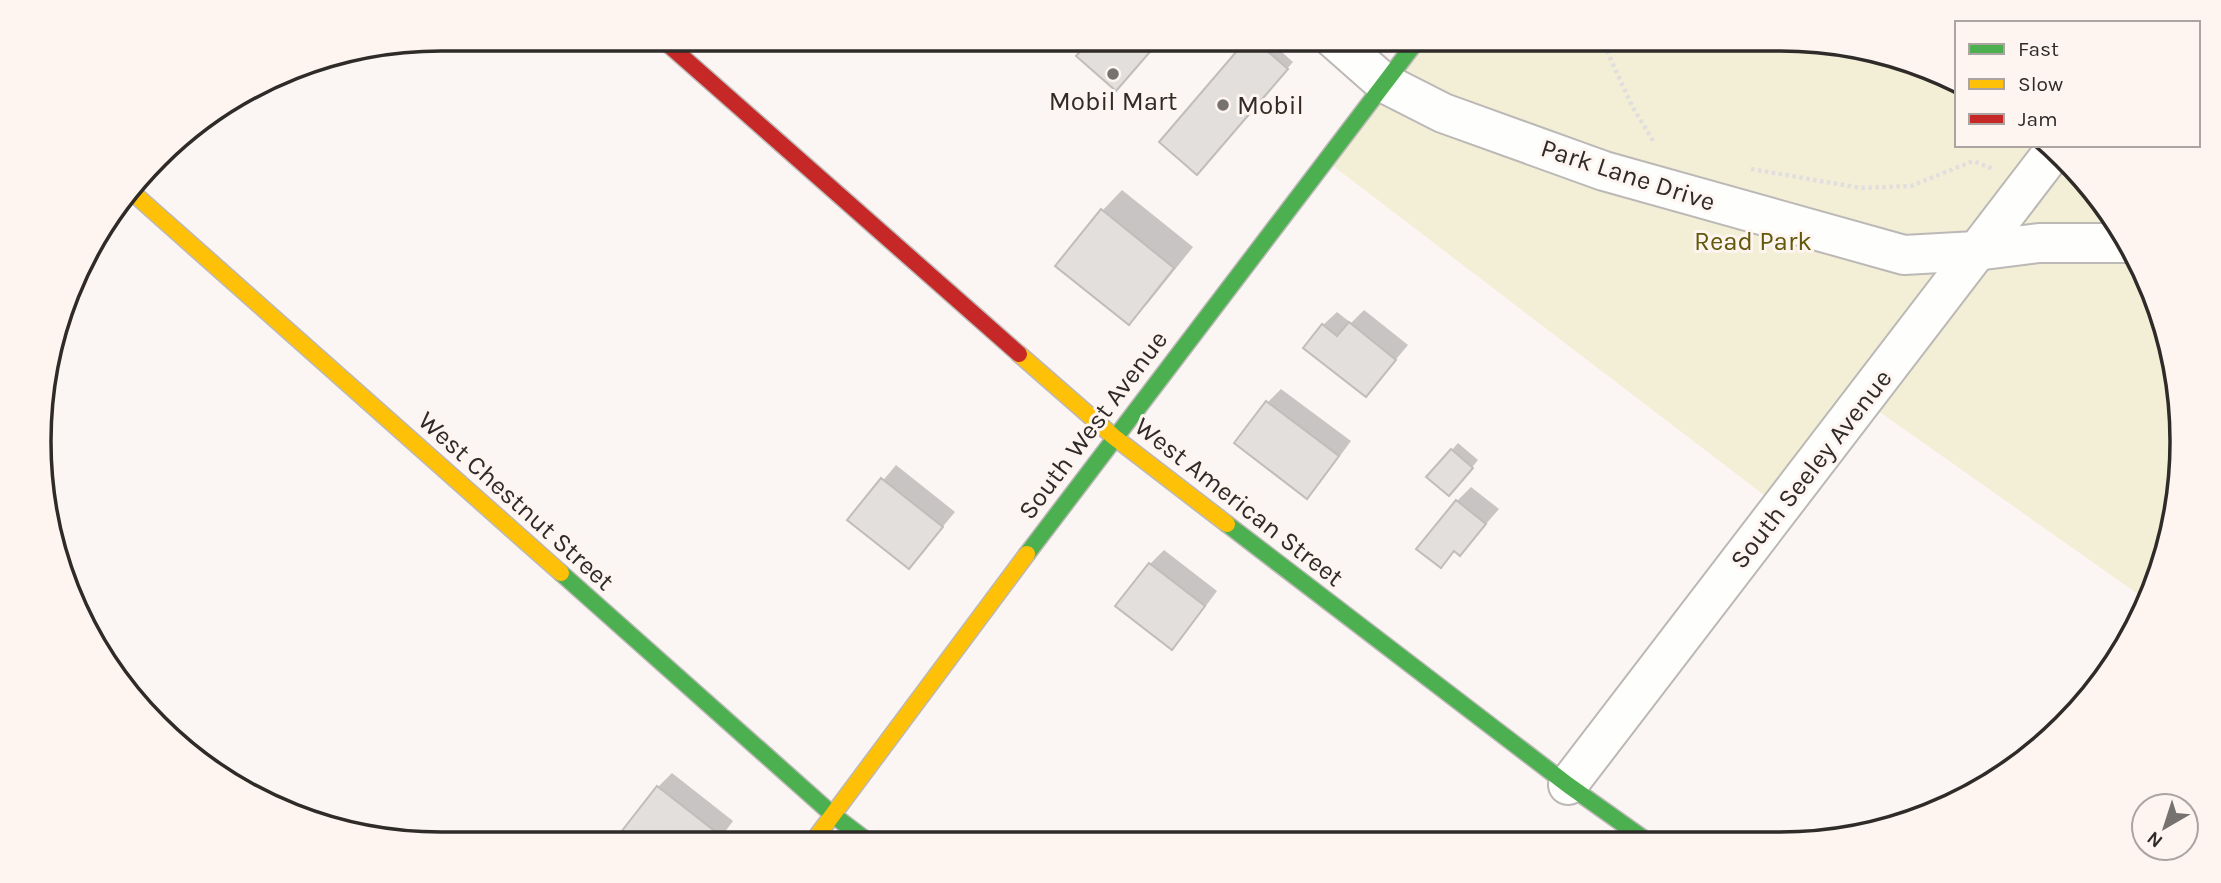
<svg xmlns="http://www.w3.org/2000/svg" width="2221" height="883" font-family="Karla,sans-serif">
	<style>
		.green { fill: #f3eed6 }
		.shadow { fill: #0003 }
		.building { fill: #e2dfdd; stroke: #c0bdbb; stroke-width: 2 }
		.lines { fill: none; stroke-linecap: round; stroke-linejoin: round }
		.street-casing { stroke: #bbb8b6; stroke-width: 42 }
		.fast-casing { stroke: #bbb8b6; stroke-width: 19 }
		.slow-casing { stroke: #bbb8b6; stroke-width: 19 }
		.jam-casing { stroke: #bbb8b6; stroke-width: 19 }
		.path { stroke: #e1dfde; stroke-width: 4.5; stroke-dasharray: 3.5 3.5; stroke-linecap: butt }
		.street { stroke: #fefefd; stroke-width: 38 }
		.fast { stroke: #4caf50; stroke-width: 16 }
		.slow { stroke: #ffc107; stroke-width: 16 }
		.jam { stroke: #c62828; stroke-width: 16 }
		.poi-dot { fill: #767270; stroke: #fef5f1; stroke-width: 2.5 }
		.labels { text-anchor: middle; dominant-baseline: central; stroke-width: 6; stroke-linejoin: round; paint-order: stroke }
		.poi-label { font-size: 26px; fill: #2e2b29; stroke: #fef5f1 }
		.street-label { font-size: 26px; fill: #2e2b29; stroke: #fef5f1 }
		.park-label { font-size: 26px; fill: #62580a; stroke: #fef5f1 }
		.rim { fill: none; stroke: #2e2b29; stroke-width: 3.5 }
	</style>
	<rect width="100%" height="100%" fill="#fbf6f4"/>
	<g class="green">
		<path d="M 1722,38 L 1732,47 L 1740,39 L 1780,39 L 1884,52 L 1957,88 L 1957,145 L 2045,145 L 2129,240 L 2179,389 L 2169,546 L 2145,599 L 1864,401 L 1781,508 L 1324,159 L 1419,39 Z"/>
		<path d="M 2144,600 L 2115,665 L 2041,747 Z"/>
	</g>
	<g class="shadow">
		<path d="M 1250,38 L 1266,38 L 1293,62 L 1203,166 Z"/>
		<path d="M 1122,190 L 1193,247 L 1148,303 L 1129,322 L 1058,266 L 1103,210 Z"/>
		<path d="M 1364,310 L 1408,345 L 1366,395 L 1323,325 L 1337,312 L 1351,323 Z"/>
		<path d="M 1281,389 L 1351,441 L 1320,483 L 1307,496 L 1237,443 L 1268,402 Z"/>
		<path d="M 1458,443 L 1478,460 L 1456,487 L 1429,477 Z"/>
		<path d="M 896,465 L 955,512 L 909,567 L 850,520 Z"/>
		<path d="M 1471,487 L 1499,509 L 1460,554 L 1456,550 L 1441,566 L 1457,501 Z"/>
		<path d="M 1164,550 L 1217,591 L 1185,634 L 1172,647 L 1150,564 Z"/>
		<path d="M 672,773 L 733,821 L 716,844 L 639,844 L 624,832 L 658,787 Z"/>
	</g>
	<g class="building">
		<path d="M 1092,38 L 1162,38 L 1116,91 L 1076,56 Z"/>
		<path d="M 1248,38 L 1252,38 L 1288,69 L 1197,175 L 1159,142 Z"/>
		<path d="M 1101,209 L 1174,268 L 1129,325 L 1055,266 Z"/>
		<path d="M 1349,322 L 1396,360 L 1366,397 L 1303,348 L 1322,324 L 1337,336 Z"/>
		<path d="M 1266,401 L 1339,456 L 1307,499 L 1234,443 Z"/>
		<path d="M 1451,449 L 1473,468 L 1449,496 L 1426,477 Z"/>
		<path d="M 881,478 L 943,527 L 909,569 L 847,520 Z"/>
		<path d="M 1456,500 L 1486,524 L 1460,556 L 1454,551 L 1441,568 L 1416,549 Z"/>
		<path d="M 1149,563 L 1205,606 L 1172,650 L 1115,606 Z"/>
		<path d="M 657,786 L 721,836 L 714,844 L 636,844 L 621,832 Z"/>
	</g>
	<g class="lines">
		<g class="street-casing">
			<g id="street">
				<path d="M 1333,38 L 1384,83 L 1443,113 L 1604,171 L 1904,255 L 1976,251 L 2039,243 L 2130,243"/>
				<path d="M 1568,785 L 2052,153"/>
			</g>
		</g>
		<g class="fast-casing">
			<g id="fast">
				<path d="M 1227,524 L 1568,785 L 1647,841"/>
				<path d="M 1027,554 L 1419,38"/>
				<path d="M 561,573 L 833,815 L 870,843"/>
			</g>
		</g>
		<g class="slow-casing">
			<g id="slow">
				<path d="M 132,192 L 561,573"/>
				<path d="M 1019,354 L 1114,437 L 1227,524"/>
				<path d="M 811,844 L 1027,554"/>
			</g>
		</g>
		<g class="jam-casing">
			<path id="jam" d="M 661,38 L 1019,354"/>
		</g>
		<g class="path">
			<path d="M 1601,38 L 1632,106 L 1655,144"/>
			<path d="M 1751,169 L 1861,188 L 1911,186 L 1973,161 L 1993,169"/>
		</g>
		<use href="#street" class="street"/>
		<use href="#fast" class="fast"/>
		<use href="#slow" class="slow"/>
		<use href="#jam" class="jam"/>
	</g>
	<g class="poi-dot">
		<circle cx="1113" cy="74" r="7"/>
		<circle cx="1223" cy="105" r="7"/>
	</g>
	<g class="labels">
		<g class="poi-label">
			<text x="1113" y="101">Mobil Mart</text>
			<text x="1237" y="105" text-anchor="start">Mobil</text>
		</g>
		<g class="street-label">
			<text transform="translate(1628 175) rotate(18)">Park Lane Drive</text>
			<text transform="translate(1093 425) rotate(-53)">South West Avenue</text>
			<text transform="translate(1811 469) rotate(-52)">South Seeley Avenue</text>
			<text transform="translate(516 501) rotate(42)">West Chestnut Street</text>
			<text transform="translate(1239 502) rotate(38)">West American Street</text>
		</g>
		<g class="park-label">
			<text x="1753" y="241">Read Park</text>
		</g>
	</g>
	<path d="M0 0H2221V883H0ZM441 51H1780A390 390 0 0 1 2170 441V442A390 390 0 0 1 1780 832H441A390 390 0 0 1 51 442V441A390 390 0 0 1 441 51Z" fill="#fef5f1" fill-rule="evenodd"/>
	<path class="rim" d="M441 51H1780A390 390 0 0 1 2170 441V442A390 390 0 0 1 1780 832H441A390 390 0 0 1 51 442V441A390 390 0 0 1 441 51Z"/>
	<rect x="1955" y="21" width="245" height="126" fill="#fef5f1" stroke="#aba4a1" stroke-width="2"/>
	<rect x="1969" y="44" width="35" height="10" fill="#4caf50" stroke="#aba4a1" stroke-width="2"/>
	<text x="2018" y="56" font-size="21" fill="#2e2b29">Fast</text>
	<rect x="1969" y="79" width="35" height="10" fill="#ffc107" stroke="#aba4a1" stroke-width="2"/>
	<text x="2018" y="91" font-size="21" fill="#2e2b29">Slow</text>
	<rect x="1969" y="114" width="35" height="10" fill="#c62828" stroke="#aba4a1" stroke-width="2"/>
	<text x="2018" y="126" font-size="21" fill="#2e2b29">Jam</text>
	<g transform="translate(2165 827) rotate(219)"><circle r="33" fill="#fef5f1" stroke="#aba4a1" stroke-width="2"/>
	<path d="M0-5L12 26L0 18L-12 26Z" fill="#767270"/>
	<text y="-10" font-size="19" font-weight="bold" text-anchor="middle" fill="#2e2b29">N</text>
	</g>
</svg>
